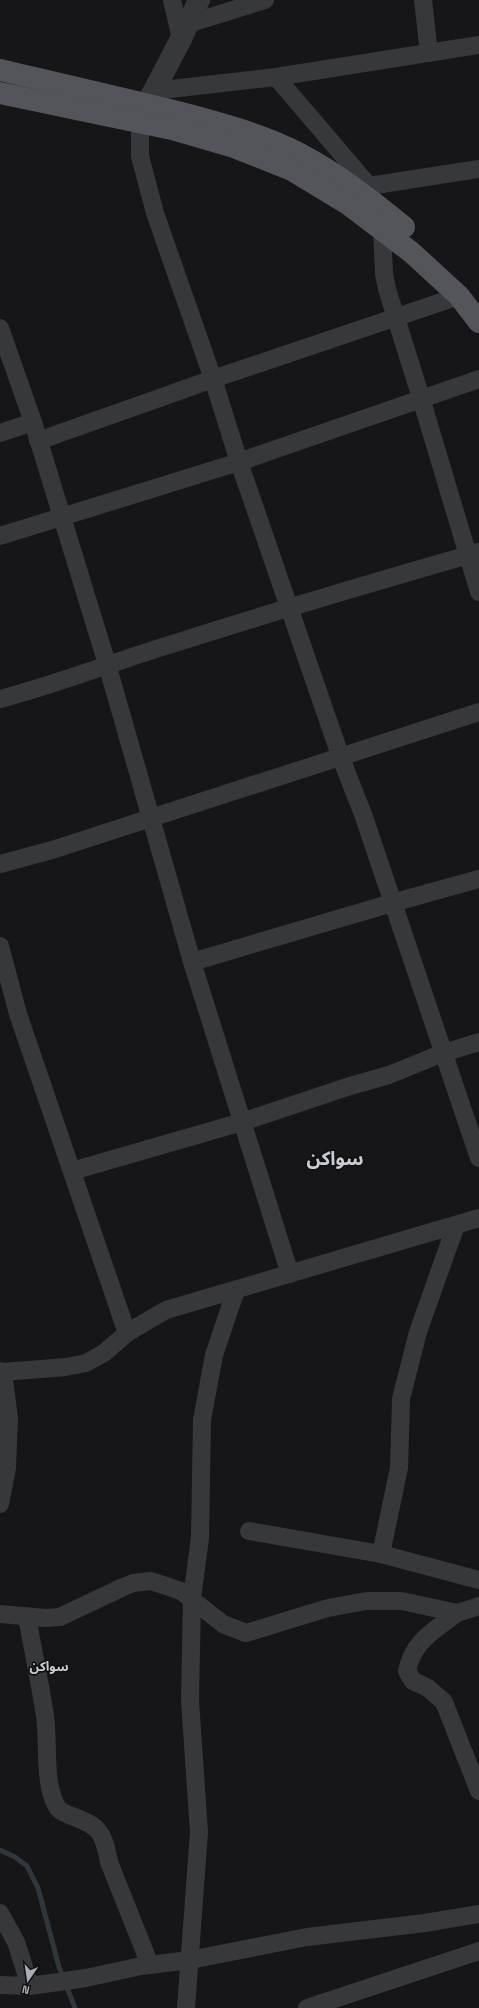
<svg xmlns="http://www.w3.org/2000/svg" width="479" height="2008" font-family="'Space Grotesk','Noto Sans Arabic',sans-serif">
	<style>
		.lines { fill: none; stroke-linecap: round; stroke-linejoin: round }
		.stream { stroke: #2f373d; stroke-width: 5 }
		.minor { stroke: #37383c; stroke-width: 18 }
		.tertiary { stroke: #37383c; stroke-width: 22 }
		.primary { stroke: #53555b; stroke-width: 22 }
		.labels { text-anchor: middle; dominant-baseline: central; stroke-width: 3.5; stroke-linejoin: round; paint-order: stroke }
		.quarter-label { font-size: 13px; font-weight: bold; fill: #caccd3; stroke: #111113 }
		.town-label { font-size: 19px; font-weight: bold; fill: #caccd3; stroke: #111113 }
	</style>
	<rect width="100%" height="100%" fill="#161618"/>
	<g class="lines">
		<path class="stream" d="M 0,1850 L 15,1857 L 27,1866 L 38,1888 L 59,1967 L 75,2008"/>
		<g class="minor">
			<path d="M 172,0 L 181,39"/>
			<path d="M 423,0 L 429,53"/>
			<path d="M 188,24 L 265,0"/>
			<path d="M 276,77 L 369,186"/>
			<path d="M 153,91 L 276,77 L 479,45"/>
			<path d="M 140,121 L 140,156 L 155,213 L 213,379 L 239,462 L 341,758 L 364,817 L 479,1158"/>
			<path d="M 361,194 L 369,186 L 479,169"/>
			<path d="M 382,229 L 384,274 L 387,289 L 421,398 L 479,592"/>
			<path d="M 0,328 L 33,422 L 107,664 L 192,962 L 290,1274"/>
			<path d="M 0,433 L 33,422"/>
			<path d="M 38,441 L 213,379 L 459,296"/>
			<path d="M 0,536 L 239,462 L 479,379"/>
			<path d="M 0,699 C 58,684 113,662 169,645 C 272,612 375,582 479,552"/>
			<path d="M 0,864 L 52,850 L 479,712"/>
			<path d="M 0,946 L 18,1014 L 127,1333"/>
			<path d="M 192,962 L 392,903 L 479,879"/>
			<path d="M 72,1171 L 242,1122 L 350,1086 L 389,1075 L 443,1053 L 479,1042"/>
			<path d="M 456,1225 L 418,1332 L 401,1399 L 399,1468 L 381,1554 L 479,1580"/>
			<path d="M 0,1371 L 3,1372 L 66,1367 L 86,1363 L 104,1353 L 127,1333 L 166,1310 L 479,1218"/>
			<path d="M 0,1504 L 7,1468 L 9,1418 L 3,1372"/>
			<path d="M 249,1531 L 381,1554"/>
			<path d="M 457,1613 C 434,1631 413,1641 407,1671 L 413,1681 L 428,1688 L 444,1702 L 479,1791"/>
			<path d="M 0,1614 L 45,1618 L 60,1617 L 121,1588 L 133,1583 L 151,1581 L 181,1591 L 223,1624 L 246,1633 L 328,1608 L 366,1601 L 402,1601 L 457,1613 L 479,1606"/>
			<path d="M 27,1617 C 33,1650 40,1683 45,1716 C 49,1743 43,1783 57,1807 C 59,1811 65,1813 69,1815 C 99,1826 103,1830 109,1862 L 150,1965"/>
			<path d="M 0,1913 L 16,1942 L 30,1986"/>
			<path d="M 0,1985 L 30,1986 L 86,1978 L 141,1966 L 190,1960 L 307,1937 L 425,1923 L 479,1914"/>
			<path d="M 186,2008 L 199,1832 L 190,1701 L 192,1598 L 200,1538 L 202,1420 L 214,1355 L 236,1290"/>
			<path d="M 307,2008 L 479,1951"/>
		</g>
		<path class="tertiary" d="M 140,121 L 147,104 L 181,39 L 199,0"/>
		<g class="primary">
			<path d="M 0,70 C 63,85 126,99 189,115 C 226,125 266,136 300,154 C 338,174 371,200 404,227"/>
			<path d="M 0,93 L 172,129 L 234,147 L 292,170 L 348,204 L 411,252 L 459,296 L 479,322"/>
		</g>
	</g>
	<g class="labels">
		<g class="quarter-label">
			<text x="49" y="1666">سواكن</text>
		</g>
		<g class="town-label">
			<text x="335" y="1158">سواكن</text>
		</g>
	</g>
	<g transform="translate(28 1980) rotate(193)" stroke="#111113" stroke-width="3" paint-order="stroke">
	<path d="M0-3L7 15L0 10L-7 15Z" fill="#a9adb7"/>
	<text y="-6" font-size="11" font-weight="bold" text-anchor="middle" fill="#a9adb7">N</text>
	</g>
</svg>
